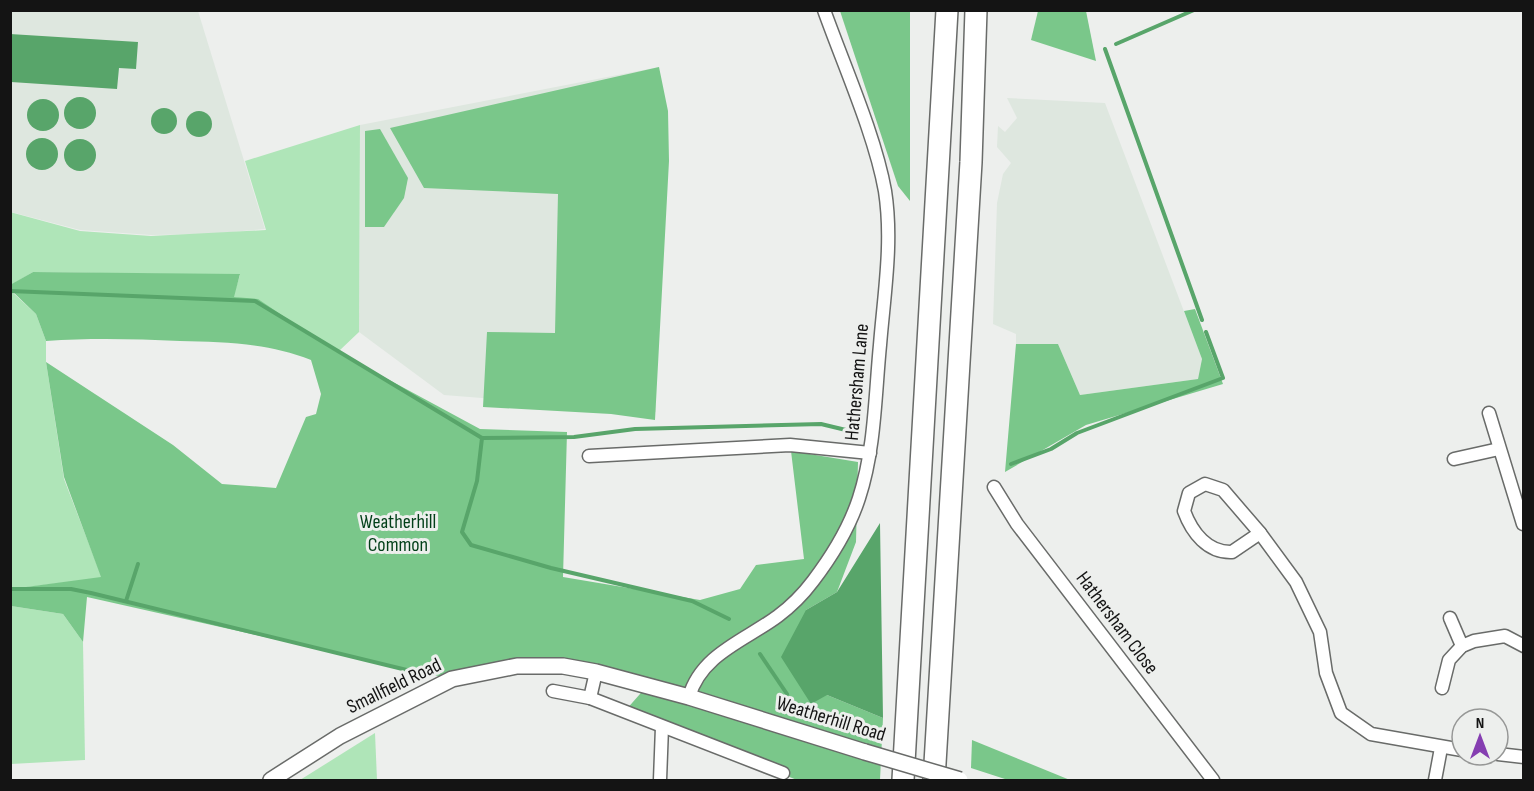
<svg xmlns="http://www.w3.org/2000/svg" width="1534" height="791" font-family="'Sofia Sans Condensed',sans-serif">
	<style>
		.built { fill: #dee7df }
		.green { fill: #afe5b8 }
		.forest { fill: #7ac78a }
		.water { fill: #58a56a }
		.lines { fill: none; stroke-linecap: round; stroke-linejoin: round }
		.stream { stroke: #58a56a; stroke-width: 4 }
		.minor-casing { stroke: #696b69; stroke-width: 15 }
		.tertiary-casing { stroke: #696b69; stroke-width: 18 }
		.motorway-casing { stroke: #696b69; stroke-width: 24 }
		.minor { stroke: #fff; stroke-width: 12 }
		.tertiary { stroke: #fff; stroke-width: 15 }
		.motorway { stroke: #fff; stroke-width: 21 }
		.tertiary-bridge-casing { stroke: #696b69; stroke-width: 18; stroke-linecap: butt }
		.tertiary-bridge { stroke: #fff; stroke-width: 15 }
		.labels { text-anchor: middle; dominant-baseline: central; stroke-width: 6; stroke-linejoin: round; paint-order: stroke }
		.street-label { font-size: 20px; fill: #141414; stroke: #edefed }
		.park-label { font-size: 20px; fill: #013f18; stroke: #edefed }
	</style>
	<rect width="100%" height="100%" fill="#edefed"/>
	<g class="built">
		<path d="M 11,11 L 198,11 L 265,229 L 210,234 L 151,235 L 80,230 L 11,212 Z"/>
		<path d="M 659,67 L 656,412 L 444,395 L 359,332 L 360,125 Z"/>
		<path d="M 1007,98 L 1105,103 L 1202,359 L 1198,379 L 1080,395 L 1058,344 L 1016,344 L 1016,334 L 993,324 L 997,203 L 1003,174 L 1011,163 L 997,147 L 998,126 L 1005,132 L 1017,118 Z"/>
	</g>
	<g class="green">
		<path d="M 360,125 L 359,332 L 339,351 L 255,301 L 233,297 L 240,275 L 33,272 L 11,285 L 10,212 L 80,231 L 151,236 L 266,230 L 245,161 Z"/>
		<path d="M 10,290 L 36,314 L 46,341 L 46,362 L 64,479 L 102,578 L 11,589 Z"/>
		<path d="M 11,606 L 63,614 L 83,642 L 85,760 L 11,764 Z"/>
		<path d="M 375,733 L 377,780 L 300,780 Z"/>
	</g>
	<g class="forest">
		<path d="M 840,11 L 910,11 L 910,201 L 898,186 Z"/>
		<path d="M 1038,11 L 1086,11 L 1096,61 L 1031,40 Z"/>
		<path d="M 659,67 L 668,111 L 669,161 L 655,420 L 611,414 L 483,407 L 487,332 L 555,333 L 558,194 L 424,188 L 390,128 Z"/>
		<path d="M 380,129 L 408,178 L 404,198 L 384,227 L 365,227 L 365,131 Z"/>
		<path d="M 33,272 L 240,274 L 234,297 L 258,299 L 332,349 L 480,429 L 567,432 L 563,577 L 700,600 L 740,589 L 756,565 L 804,559 L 791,451 L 858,462 L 856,542 L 837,592 L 806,610 L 827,695 L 883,718 L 880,780 L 797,780 L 625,711 L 647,686 L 563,666 L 452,679 L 87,597 L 83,642 L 63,614 L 11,606 L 11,589 L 101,577 L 64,477 L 46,362 L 173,445 L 222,484 L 276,488 L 306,417 L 316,414 L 321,394 L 311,360 C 268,343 225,342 180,341 C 134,339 91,338 46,341 L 36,314 L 11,290 L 10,285 Z"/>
		<path d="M 1195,309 L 1223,384 L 1086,425 L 1005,472 L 1016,344 L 1058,344 L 1080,395 L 1198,379 L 1202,359 L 1184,311 Z"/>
		<path d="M 972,740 L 1070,780 L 1008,780 L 971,768 Z"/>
	</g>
	<g class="water">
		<path d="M 10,34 L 138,42 L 136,69 L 119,68 L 117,89 L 11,82 Z"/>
		<circle cx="80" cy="113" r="16"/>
		<circle cx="43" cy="115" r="16"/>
		<circle cx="164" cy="121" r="13"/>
		<circle cx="199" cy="124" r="13"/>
		<circle cx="42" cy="154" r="16"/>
		<circle cx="80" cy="155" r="16"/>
		<path d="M 880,523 L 883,718 L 827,695 L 811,704 L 781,657 L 806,610 L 837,592 Z"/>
	</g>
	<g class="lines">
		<g class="stream">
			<path d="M 1116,44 L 1194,10"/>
			<path d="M 1105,49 L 1202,320"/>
			<path d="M 10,291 L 255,301 L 482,438 L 574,437 L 635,429 L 821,424 L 850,431"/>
			<path d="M 482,438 L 477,481 L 462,532 L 471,545 L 551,568 L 692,601 L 729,619"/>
			<path d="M 1011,464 L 1051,449 L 1077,433 L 1223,378 L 1206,332"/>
			<path d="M 10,589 L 71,589 L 91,593 L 419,673"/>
			<path d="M 126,601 L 138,564"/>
			<path d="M 760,654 L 787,694"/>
		</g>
		<g class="minor-casing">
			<g id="minor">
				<path d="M 1489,413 L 1523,524"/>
				<path d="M 589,456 L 790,445 L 870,453"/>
				<path d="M 1454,459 L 1499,449"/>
				<path d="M 1205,484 L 1223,490 L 1260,533 L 1232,552 C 1208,553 1192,533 1184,511 L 1189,493 Z"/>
				<path d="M 994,487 L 1017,524 L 1213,780"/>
				<path d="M 1260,533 L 1296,582 L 1320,632 L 1326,673 L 1341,713 L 1371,734 L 1462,750"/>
				<path d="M 1450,618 L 1462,646"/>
				<path d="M 1442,688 L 1449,660 L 1462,646 L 1474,641 L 1505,636 L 1524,646"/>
				<path d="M 553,691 L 590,698 L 783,773"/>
				<path d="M 689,697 C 701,654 746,640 778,616 C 790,607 804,593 813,581 C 832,556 849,529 859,498 C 875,449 875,396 880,345 C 884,295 893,242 885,191 C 875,135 844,66 824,10"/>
				<path d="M 590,698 L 596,672"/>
				<path d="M 1498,754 L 1524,757"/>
				<path d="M 660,780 L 662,727"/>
				<path d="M 1435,780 L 1441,748"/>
			</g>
		</g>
		<g class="tertiary-casing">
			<path id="tertiary" d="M 271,780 L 340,736 L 452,679 L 517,666 L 563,666 L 596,672 L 689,697 L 865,752"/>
		</g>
		<g class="motorway-casing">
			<g id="motorway">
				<path d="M 903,780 L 947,10"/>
				<path d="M 934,780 L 971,162 L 976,10"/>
			</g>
		</g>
		<use href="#minor" class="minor"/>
		<use href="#tertiary" class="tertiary"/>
		<use href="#motorway" class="motorway"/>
		<g class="tertiary-bridge-casing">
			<path id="tertiary-bridge" d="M 865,752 L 960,780"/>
		</g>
		<use href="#tertiary-bridge" class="tertiary-bridge"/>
	</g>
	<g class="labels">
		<g class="street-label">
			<text transform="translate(857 382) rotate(-85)">Hathersham Lane</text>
			<text transform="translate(1117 623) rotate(53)">Hathersham Close</text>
			<text transform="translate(394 686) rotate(-26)">Smallfield Road</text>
			<text transform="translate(831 719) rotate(17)">Weatherhill Road</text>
		</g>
		<g class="park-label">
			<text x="398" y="522">Weatherhill<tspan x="398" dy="23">Common</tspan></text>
		</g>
	</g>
	<rect width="1534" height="791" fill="none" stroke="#141414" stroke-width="24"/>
	<g transform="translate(1480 737)"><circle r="28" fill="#edefed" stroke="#969796" stroke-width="1.5"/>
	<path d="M0-4.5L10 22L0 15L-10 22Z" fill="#853eb1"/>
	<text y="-9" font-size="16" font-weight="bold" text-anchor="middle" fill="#141414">N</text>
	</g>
</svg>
